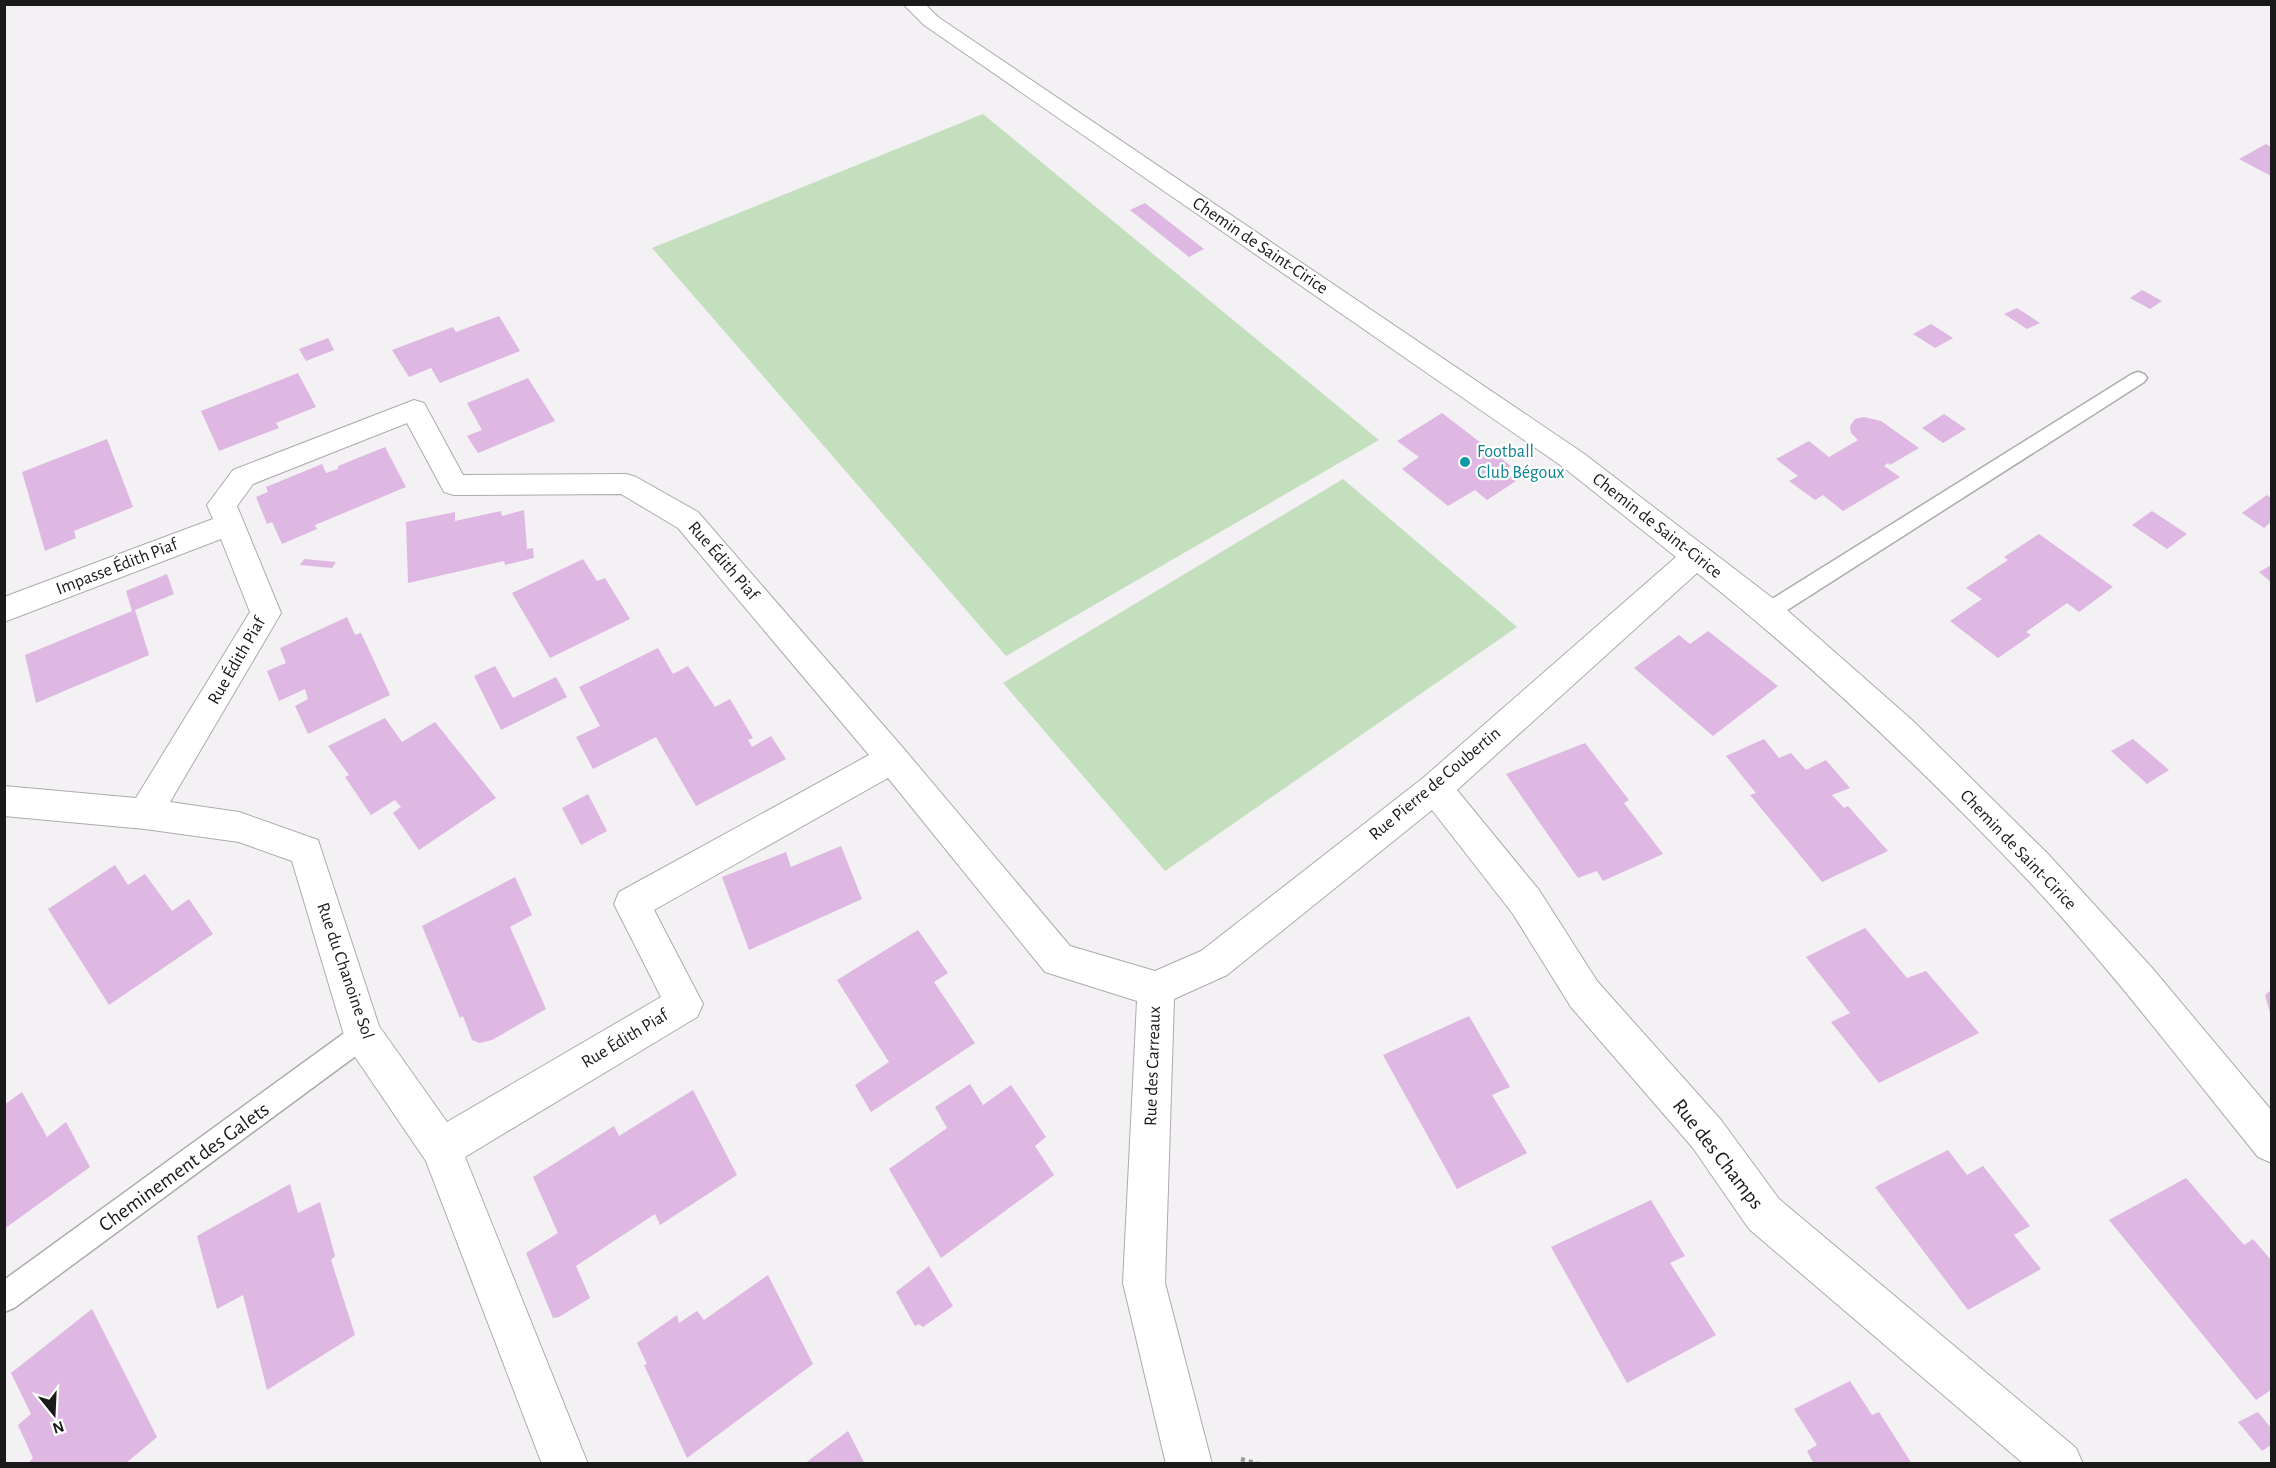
<svg xmlns="http://www.w3.org/2000/svg" width="2276" height="1468" font-family="'Alegreya Sans',sans-serif">
	<style>
		.green { fill: #c4dfbe }
		.building { fill: #deb7e2 }
		.lines { fill: none; stroke-linecap: round; stroke-linejoin: round }
		.service-casing { stroke: #adabad; stroke-width: 3 }
		.minor-casing { stroke: #adabad; stroke-width: 2 }
		.path { stroke: #9d9b9d; stroke-width: 4.5; stroke-dasharray: 4 4; stroke-linecap: butt }
		.service { fill: #fff; fill-rule: evenodd }
		.minor { fill: #fff; fill-rule: evenodd }
		.culture-dot { fill: #0f9aa8; stroke: #fff; stroke-width: 2 }
		.labels { text-anchor: middle; dominant-baseline: central; stroke-width: 4.5; stroke-linejoin: round; paint-order: stroke }
		.street-label { font-size: 18px; fill: #1b1a1b; stroke: #fff }
		.culture-label { font-size: 18px; fill: #0d838f; stroke: #fff; text-anchor: start }
		.near-street-label { font-size: 21px; fill: #1b1a1b; stroke: #fff }
	</style>
	<rect width="100%" height="100%" fill="#f3f1f3"/>
	<g class="green">
		<path d="M 983,114 L 1379,440 L 1006,656 L 652,248 Z"/>
		<path d="M 1343,479 L 1517,627 L 1165,871 L 1003,683 Z"/>
	</g>
	<g class="building">
		<path d="M 2266,144 L 2271,147 L 2271,176 L 2239,159 Z"/>
		<path d="M 1145,203 L 1204,249 L 1189,257 L 1130,210 Z"/>
		<path d="M 2142,290 L 2162,301 L 2150,309 L 2130,298 Z"/>
		<path d="M 2017,308 L 2040,323 L 2027,329 L 2004,314 Z"/>
		<path d="M 499,316 L 520,351 L 440,383 L 431,368 L 409,377 L 392,350 L 453,327 L 456,332 Z"/>
		<path d="M 1931,324 L 1953,338 L 1935,348 L 1913,334 Z"/>
		<path d="M 328,338 L 334,350 L 306,361 L 299,349 Z"/>
		<path d="M 298,373 L 316,407 L 276,423 L 279,428 L 219,451 L 201,411 Z"/>
		<path d="M 528,378 L 555,421 L 478,453 L 467,436 L 482,430 L 467,403 Z"/>
		<path d="M 1442,413 L 1511,466 L 1503,471 L 1516,481 L 1487,500 L 1475,490 L 1448,506 L 1402,469 L 1419,457 L 1397,441 Z"/>
		<path d="M 1944,414 L 1966,429 L 1943,443 L 1922,428 Z"/>
		<path d="M 1864,417 L 1881,421 L 1919,448 L 1890,465 L 1888,463 L 1884,466 L 1900,477 L 1843,511 L 1823,495 L 1815,500 L 1789,481 L 1798,476 L 1776,459 L 1809,441 L 1829,457 L 1858,440 L 1851,433 L 1850,426 L 1855,419 Z"/>
		<path d="M 107,439 L 133,507 L 74,531 L 76,538 L 45,551 L 22,472 Z"/>
		<path d="M 385,447 L 406,487 L 315,525 L 317,529 L 282,544 L 272,522 L 267,524 L 256,497 L 268,492 L 266,487 L 322,464 L 326,473 L 338,469 L 338,466 Z"/>
		<path d="M 2267,495 L 2271,498 L 2271,522 L 2264,528 L 2242,513 Z"/>
		<path d="M 524,510 L 527,549 L 533,548 L 534,558 L 505,565 L 504,561 L 408,583 L 406,522 L 455,512 L 455,521 L 501,511 L 502,516 Z"/>
		<path d="M 2152,511 L 2187,534 L 2167,549 L 2132,525 Z"/>
		<path d="M 2039,534 L 2113,587 L 2079,612 L 2067,603 L 2026,632 L 2031,635 L 1998,658 L 1950,621 L 1982,599 L 1966,588 L 2008,560 L 2004,557 Z"/>
		<path d="M 304,559 L 336,562 L 332,568 L 300,565 Z"/>
		<path d="M 583,559 L 597,581 L 605,578 L 630,619 L 550,658 L 512,593 Z"/>
		<path d="M 2271,565 L 2271,582 L 2259,572 Z"/>
		<path d="M 167,574 L 174,594 L 135,610 L 149,655 L 36,703 L 25,655 L 132,611 L 126,591 Z"/>
		<path d="M 347,617 L 355,635 L 361,633 L 390,695 L 308,734 L 295,706 L 308,699 L 305,689 L 279,701 L 267,671 L 286,663 L 280,648 Z"/>
		<path d="M 1708,631 L 1778,686 L 1713,736 L 1634,668 L 1679,635 L 1690,644 Z"/>
		<path d="M 658,648 L 673,674 L 688,666 L 715,707 L 730,699 L 753,738 L 748,740 L 752,747 L 771,736 L 786,759 L 696,806 L 656,737 L 593,769 L 576,737 L 600,726 L 579,687 Z"/>
		<path d="M 495,666 L 513,698 L 556,677 L 567,697 L 501,730 L 474,676 Z"/>
		<path d="M 385,718 L 402,742 L 435,722 L 496,798 L 419,850 L 393,813 L 401,807 L 395,800 L 371,815 L 345,777 L 349,775 L 328,746 Z"/>
		<path d="M 1764,739 L 1779,758 L 1791,753 L 1806,770 L 1826,760 L 1850,788 L 1832,795 L 1844,808 L 1848,806 L 1888,851 L 1822,882 L 1750,795 L 1756,793 L 1726,756 Z"/>
		<path d="M 2133,739 L 2169,770 L 2147,784 L 2111,751 Z"/>
		<path d="M 1585,743 L 1629,800 L 1624,803 L 1663,854 L 1603,881 L 1597,871 L 1578,878 L 1506,774 Z"/>
		<path d="M 588,794 L 607,831 L 581,845 L 562,808 Z"/>
		<path d="M 841,846 L 862,899 L 749,950 L 722,877 L 786,852 L 791,867 Z"/>
		<path d="M 115,865 L 128,885 L 145,874 L 172,911 L 189,899 L 213,934 L 109,1005 L 48,909 Z"/>
		<path d="M 515,877 L 532,915 L 510,927 L 546,1009 L 492,1040 L 480,1043 L 472,1040 L 463,1016 L 460,1018 L 422,926 Z"/>
		<path d="M 1865,928 L 1907,978 L 1926,971 L 1979,1033 L 1879,1083 L 1831,1022 L 1850,1013 L 1806,957 Z"/>
		<path d="M 918,930 L 948,973 L 934,982 L 975,1043 L 871,1112 L 855,1085 L 889,1062 L 837,980 Z"/>
		<path d="M 2271,990 L 2271,1016 L 2265,995 Z"/>
		<path d="M 1469,1016 L 1510,1087 L 1492,1095 L 1527,1153 L 1457,1189 L 1383,1055 Z"/>
		<path d="M 970,1084 L 983,1105 L 1011,1085 L 1046,1137 L 1035,1146 L 1054,1175 L 941,1258 L 889,1169 L 947,1128 L 935,1107 Z"/>
		<path d="M 693,1090 L 737,1175 L 660,1225 L 655,1214 L 576,1266 L 590,1298 L 559,1317 L 553,1318 L 526,1253 L 558,1233 L 533,1177 L 614,1126 L 619,1136 Z"/>
		<path d="M 22,1092 L 47,1137 L 66,1122 L 90,1167 L 4,1229 L 4,1105 Z"/>
		<path d="M 1948,1150 L 1967,1175 L 1983,1166 L 2030,1226 L 2014,1235 L 2041,1269 L 1968,1310 L 1875,1187 Z"/>
		<path d="M 2186,1178 L 2244,1245 L 2253,1239 L 2271,1260 L 2271,1390 L 2256,1400 L 2109,1220 Z"/>
		<path d="M 290,1184 L 298,1213 L 320,1202 L 335,1256 L 331,1260 L 355,1335 L 267,1390 L 243,1295 L 217,1309 L 197,1236 Z"/>
		<path d="M 1651,1200 L 1685,1256 L 1670,1263 L 1716,1335 L 1627,1383 L 1551,1247 Z"/>
		<path d="M 929,1266 L 953,1306 L 923,1327 L 919,1324 L 915,1326 L 896,1292 Z"/>
		<path d="M 768,1275 L 813,1364 L 687,1458 L 644,1365 L 647,1364 L 637,1343 L 677,1315 L 679,1323 L 697,1311 L 704,1320 Z"/>
		<path d="M 92,1309 L 157,1437 L 125,1464 L 27,1464 L 33,1458 L 18,1425 L 31,1414 L 11,1373 Z"/>
		<path d="M 1850,1381 L 1872,1415 L 1879,1412 L 1912,1464 L 1814,1464 L 1807,1451 L 1817,1445 L 1794,1409 Z"/>
		<path d="M 2258,1412 L 2271,1428 L 2271,1445 L 2262,1451 L 2238,1422 Z"/>
		<path d="M 848,1431 L 865,1464 L 804,1464 Z"/>
	</g>
	<g class="lines">
		<g class="service-casing">
			<g id="service">
				<path d="M 2138,372 L 2144,374 L 2147,378 L 2144,382 L 1775,618 L 1768,620 L 1761,618 L 1757,612 L 1761,606 L 2132,374 Z"/>
				<path d="M 363,1022 L 372,1026 L 376,1035 L 372,1044 L 14,1308 L 4,1312 L 4,1280 L 354,1026 Z"/>
			</g>
		</g>
		<g class="minor-casing">
			<path id="minor" d="M 903,4 L 925,4 L 938,17 L 1583,453 L 1779,603 L 1912,720 L 2048,854 L 2153,969 L 2272,1111 L 2272,1163 L 2258,1157 C 2181,1062 2107,964 2023,875 C 1921,768 1813,665 1697,573 L 1457,790 L 1539,890 L 1597,981 L 1721,1120 L 1779,1199 L 2076,1448 L 2083,1464 L 2024,1464 L 1749,1229 L 1693,1148 L 1571,1007 L 1513,914 L 1432,810 L 1227,975 L 1174,999 L 1165,1283 L 1212,1464 L 1166,1464 L 1123,1283 L 1137,1001 L 1045,972 L 888,778 L 654,910 L 703,1004 L 697,1017 L 465,1157 L 588,1464 L 542,1464 L 426,1161 L 349,1048 L 344,1035 L 292,861 L 239,842 L 145,829 L 4,816 L 4,786 L 136,798 L 250,612 L 221,539 L 4,622 L 4,597 L 213,519 L 207,505 L 233,470 L 414,400 L 424,403 L 463,475 L 626,474 L 636,477 L 698,512 L 904,749 L 1070,946 L 1155,971 L 1201,951 L 1423,778 L 1676,557 L 1563,467 L 924,25 ZM 407,423 L 444,492 L 454,495 L 621,494 L 678,528 L 869,755 L 619,892 L 614,904 L 661,997 L 447,1122 L 379,1026 L 318,840 L 239,812 L 170,802 L 281,613 L 237,506 L 253,484 Z"/>
		</g>
		<path class="path" d="M 1241,1459 L 1258,1464"/>
		<use href="#service" class="service"/>
		<use href="#minor" class="minor"/>
	</g>
	<circle class="culture-dot" cx="1465" cy="462" r="6"/>
	<g class="labels">
		<g class="street-label">
			<text transform="translate(1260 246) rotate(34)">Chemin de Saint-Cirice</text>
			<text transform="translate(1657 526) rotate(38)">Chemin de Saint-Cirice</text>
			<text transform="translate(723 561) rotate(49)">Rue Édith Piaf</text>
			<text transform="translate(117 567) rotate(-21)">Impasse Édith Piaf</text>
			<text transform="translate(237 661) rotate(-60)">Rue Édith Piaf</text>
			<text transform="translate(1435 784) rotate(-40)">Rue Pierre de Coubertin</text>
			<text transform="translate(2018 850) rotate(46)">Chemin de Saint-Cirice</text>
			<text transform="translate(345 971) rotate(71)">Rue du Chanoine Sol</text>
			<text transform="translate(625 1039) rotate(-31)">Rue Édith Piaf</text>
			<text transform="translate(1153 1066) rotate(-88)">Rue des Carreaux</text>
		</g>
		<g class="culture-label">
			<text x="1477" y="452">Football<tspan x="1477" dy="21">Club Bégoux</tspan></text>
		</g>
		<g class="near-street-label">
			<text transform="translate(1718 1154) rotate(52)">Rue des Champs</text>
			<text transform="translate(184 1167) rotate(-36)">Cheminement des Galets</text>
		</g>
	</g>
	<rect width="2276" height="1468" fill="none" stroke="#1b1a1b" stroke-width="12"/>
	<g transform="translate(54 1414) rotate(162)" stroke="#ffffff" stroke-width="4.5" paint-order="stroke">
	<path d="M0-4.5L10 22L0 15L-10 22Z" fill="#1b1a1b"/>
	<text y="-9" font-size="16" font-weight="bold" text-anchor="middle" fill="#1b1a1b">N</text>
	</g>
</svg>
